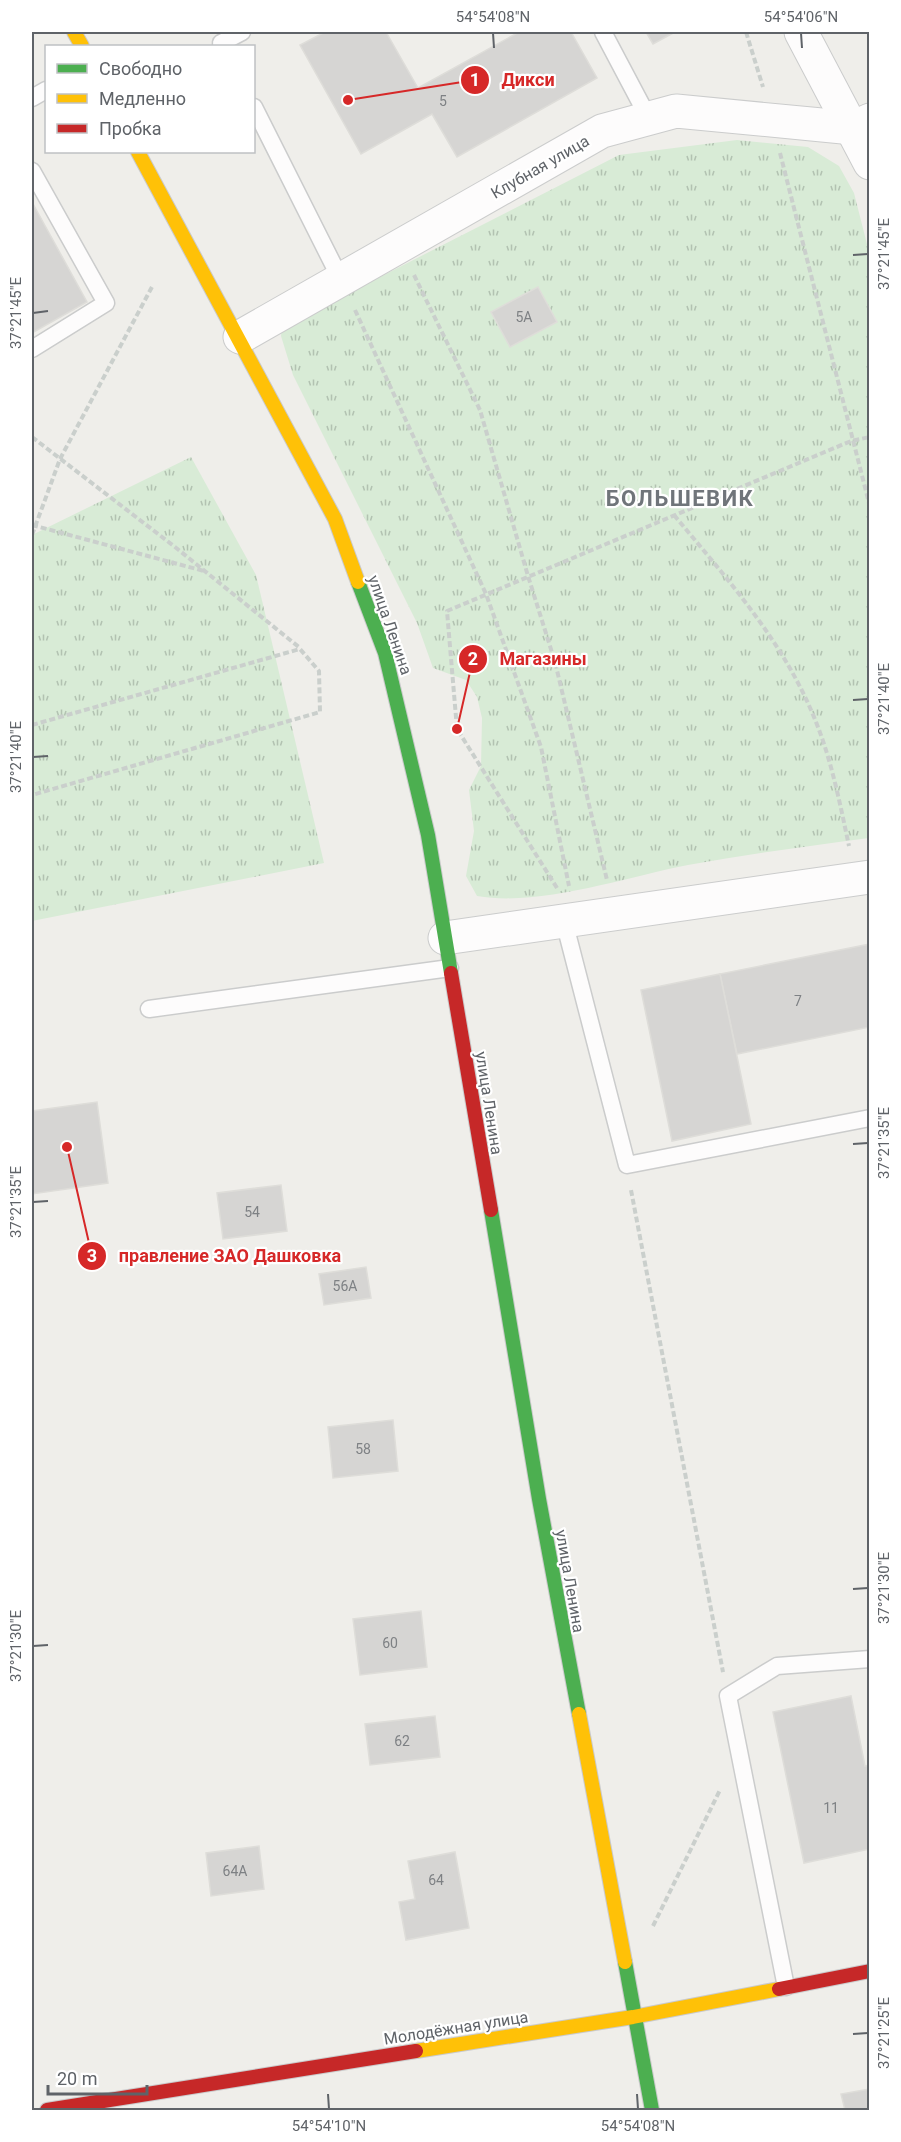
<svg xmlns="http://www.w3.org/2000/svg" width="901" height="2142" font-family="Roboto,sans-serif">
	<style>
		.grass { fill: url(#grass-tufts) }
		.building { fill: #d6d5d3; stroke: #deddd9; stroke-width: 1.5 }
		.lines { fill: none; stroke-linecap: round; stroke-linejoin: round }
		.lane-casing { stroke: #cbcccc; stroke-width: 19 }
		.street-casing { stroke: #cbcccc; stroke-width: 35 }
		.fast-casing { stroke: #cacacb; stroke-width: 16 }
		.slow-casing { stroke: #cacacb; stroke-width: 16 }
		.jam-casing { stroke: #cacacb; stroke-width: 16 }
		.path { stroke: #cacfcc; stroke-width: 4; stroke-dasharray: 6 3; stroke-linecap: butt }
		.lane { stroke: #fdfcfc; stroke-width: 16 }
		.street { stroke: #fdfcfc; stroke-width: 33 }
		.fast { stroke: #4caf50; stroke-width: 14 }
		.slow { stroke: #ffc107; stroke-width: 14 }
		.jam { stroke: #c62828; stroke-width: 14 }
		.ticks { fill: none; stroke: #5f6368; stroke-width: 2 }
		.labels { text-anchor: middle; dominant-baseline: central; stroke-width: 4.5; stroke-linejoin: round; paint-order: stroke }
		.number-label { font-size: 14px; fill: #7e8184 }
		.street-label { font-size: 16px; fill: #5f6368; stroke: #fff }
		.district-label { font-size: 22px; font-weight: bold; letter-spacing: 1.5px; fill: #70757a; stroke: #fff }
		.leader { fill: none; stroke: #d62828; stroke-width: 2 }
		.callout-dot { fill: #d62828; stroke: #fff; stroke-width: 2 }
		.mark-label { font-size: 18px; text-anchor: middle; font-weight: bold; fill: #fff }
		.callout-label { font-size: 18px; text-anchor: middle; font-weight: bold; fill: #d62828; stroke: #fff; stroke-width: 4.5; stroke-linejoin: round; paint-order: stroke }
		.neatline { fill: none; stroke: #5f6368; stroke-width: 2 }
		.ticks-label { font-size: 15px; text-anchor: middle; fill: #5f6368 }
	</style>
	<defs>
		<pattern id="grass-tufts" width="24" height="20" patternUnits="userSpaceOnUse" patternTransform="scale(1.5)"><rect width="24" height="20" fill="#d8ebd6"/><path d="M3 7l-1-3M5 7V3M7 7l1-3M15 17l-1-3M17 17v-4M19 17l1-3" fill="none" stroke="#b2c2b1"/></pattern>
	</defs>
	<rect width="100%" height="100%" fill="#efeeea"/>
	<g class="grass">
		<path d="M 737,140 L 808,147 L 839,166 L 854,193 L 869,252 L 869,838 C 809,846 748,854 688,865 C 626,877 539,907 477,896 L 466,876 L 474,831 L 469,790 L 481,766 L 482,718 L 477,697 L 466,680 L 433,668 L 417,623 L 293,375 L 281,336 L 282,327 L 619,155 Z"/>
		<path d="M 191,457 L 256,575 L 324,863 L 32,921 L 32,535 Z"/>
	</g>
	<g class="building">
		<path d="M 325,32 L 386,32 L 418,88 L 519,32 L 571,32 L 597,78 L 457,157 L 432,114 L 361,154 L 300,45 Z"/>
		<path d="M 646,32 L 675,32 L 653,44 Z"/>
		<path d="M 32,202 L 87,302 L 32,333 Z"/>
		<path d="M 538,287 L 557,322 L 510,347 L 491,312 Z"/>
		<path d="M 870,944 L 870,1027 L 737,1054 L 720,974 Z"/>
		<path d="M 720,974 L 751,1124 L 672,1141 L 641,990 Z"/>
		<path d="M 97,1102 L 108,1183 L 32,1194 L 32,1111 Z"/>
		<path d="M 281,1185 L 287,1231 L 223,1239 L 217,1193 Z"/>
		<path d="M 366,1267 L 371,1298 L 324,1305 L 319,1274 Z"/>
		<path d="M 393,1420 L 398,1471 L 333,1478 L 328,1427 Z"/>
		<path d="M 421,1611 L 427,1667 L 360,1675 L 353,1619 Z"/>
		<path d="M 851,1696 L 865,1766 L 870,1765 L 870,1849 L 804,1863 L 773,1712 Z"/>
		<path d="M 435,1716 L 440,1757 L 370,1765 L 365,1724 Z"/>
		<path d="M 259,1846 L 264,1889 L 211,1896 L 206,1853 Z"/>
		<path d="M 455,1852 L 469,1928 L 406,1940 L 399,1902 L 415,1899 L 408,1861 Z"/>
		<path d="M 870,2089 L 870,2110 L 845,2110 L 841,2094 Z"/>
	</g>
	<g class="lines">
		<g class="lane-casing">
			<g id="lane">
				<path d="M 603,32 L 649,119"/>
				<path d="M 223,46 L 221,43 L 242,32"/>
				<path d="M 32,98 L 46,90"/>
				<path d="M 254,107 L 341,280"/>
				<path d="M 32,171 L 106,303 L 32,349"/>
				<path d="M 564,921 L 627,1165 L 870,1118"/>
				<path d="M 149,1009 L 450,968"/>
				<path d="M 786,1987 L 728,1696 L 777,1666 L 870,1659"/>
			</g>
		</g>
		<g class="street-casing">
			<g id="street">
				<path d="M 801,32 L 870,163"/>
				<path d="M 240,337 L 602,131 L 676,111 L 853,128 L 870,120"/>
				<path d="M 445,938 L 870,877"/>
			</g>
		</g>
		<g class="fast-casing">
			<g id="fast">
				<path d="M 358,582 L 385,653 L 428,835 L 451,973"/>
				<path d="M 491,1210 L 539,1499 L 579,1714"/>
				<path d="M 625,1962 L 652,2110"/>
			</g>
		</g>
		<g class="slow-casing">
			<g id="slow">
				<path d="M 74,32 L 82,46"/>
				<path d="M 138,152 L 335,519 L 358,582"/>
				<path d="M 579,1714 L 625,1962"/>
				<path d="M 416,2051 L 633,2017 L 779,1989"/>
			</g>
		</g>
		<g class="jam-casing">
			<g id="jam">
				<path d="M 451,973 L 491,1210"/>
				<path d="M 779,1989 L 870,1971"/>
				<path d="M 47,2110 L 416,2051"/>
			</g>
		</g>
		<g class="path">
			<path d="M 746,32 L 763,87"/>
			<path d="M 780,153 L 870,507"/>
			<path d="M 414,275 L 480,410 L 528,576 L 555,662 L 607,880"/>
			<path d="M 355,310 L 486,594 L 541,747 L 569,886"/>
			<path d="M 32,437 L 175,547 L 300,648"/>
			<path d="M 674,515 C 728,580 785,643 816,722 C 832,762 840,804 849,846"/>
			<path d="M 32,525 L 204,571"/>
			<path d="M 32,535 L 60,459 L 153,285"/>
			<path d="M 32,725 L 300,649 L 319,671 L 320,712 L 32,795"/>
			<path d="M 557,888 L 457,729 L 447,611 L 851,441 L 870,437"/>
			<path d="M 631,1190 L 723,1672"/>
			<path d="M 653,1926 L 720,1790"/>
		</g>
		<use href="#lane" class="lane"/>
		<use href="#street" class="street"/>
		<use href="#fast" class="fast"/>
		<use href="#slow" class="slow"/>
		<use href="#jam" class="jam"/>
	</g>
	<path class="ticks" d="M 493,33 L 494,48M 801,33 L 802,48M 853,255 L 868,254M 33,313 L 48,311M 853,700 L 868,699M 33,757 L 48,756M 853,1144 L 868,1143M 33,1202 L 48,1201M 853,1589 L 868,1588M 33,1646 L 48,1645M 853,2034 L 868,2033M 328,2094 L 329,2109M 637,2094 L 638,2109"/>
	<g class="labels">
		<g class="number-label">
			<text x="443" y="101">5</text>
			<text x="524" y="317">5А</text>
			<text x="798" y="1001">7</text>
			<text x="252" y="1212">54</text>
			<text x="345" y="1286">56А</text>
			<text x="363" y="1449">58</text>
			<text x="390" y="1643">60</text>
			<text x="402" y="1741">62</text>
			<text x="831" y="1808">11</text>
			<text x="235" y="1871">64А</text>
			<text x="436" y="1880">64</text>
		</g>
		<g class="street-label">
			<text transform="translate(540 167) rotate(-30)">Клубная улица</text>
			<text transform="translate(390 625) rotate(71)">улица Ленина</text>
			<text transform="translate(489 1103) rotate(81)">улица Ленина</text>
			<text transform="translate(570 1581) rotate(80)">улица Ленина</text>
			<text transform="translate(456 2028) rotate(-9)">Молодёжная улица</text>
		</g>
		<g class="district-label">
			<text x="680" y="498">БОЛЬШЕВИК</text>
		</g>
	</g>
	<path class="leader" d="M348 100L475 80M457 729L473 659M67 1147L92 1256"/>
	<g class="callout-dot">
		<circle cx="348" cy="100" r="6"/>
		<circle cx="457" cy="729" r="6"/>
		<circle cx="67" cy="1147" r="6"/>
		<circle cx="475" cy="80" r="15"/>
		<circle cx="473" cy="659" r="15"/>
		<circle cx="92" cy="1256" r="15"/>
	</g>
	<g class="mark-label">
		<text x="475" y="86">1</text>
		<text x="473" y="665">2</text>
		<text x="92" y="1262">3</text>
	</g>
	<g class="callout-label">
		<text x="528" y="86">Дикси</text>
		<text x="543" y="665">Магазины</text>
		<text x="230" y="1262">правление ЗАО Дашковка</text>
	</g>
	<rect width="901" height="2142" fill="none" stroke="#ffffff" stroke-width="66"/>
	<rect x="45" y="45" width="210" height="108" fill="#ffffff" stroke="#bfc1c3" stroke-width="1.5"/>
	<rect x="57" y="64" width="30" height="9" fill="#4caf50" stroke="#bfc1c3" stroke-width="1.5"/>
	<text x="99" y="75" font-size="18" fill="#5f6368">Свободно</text>
	<rect x="57" y="94" width="30" height="9" fill="#ffc107" stroke="#bfc1c3" stroke-width="1.5"/>
	<text x="99" y="105" font-size="18" fill="#5f6368">Медленно</text>
	<rect x="57" y="124" width="30" height="9" fill="#c62828" stroke="#bfc1c3" stroke-width="1.5"/>
	<text x="99" y="135" font-size="18" fill="#5f6368">Пробка</text>
	<path d="M48 2085v9h99v-9" fill="none" stroke="#5f6368" stroke-width="3"/>
	<text x="57" y="2085" font-size="18" fill="#5f6368" stroke="#ffffff" stroke-width="4.5" paint-order="stroke">20 m</text>
	<rect x="33" y="33" width="835" height="2076" class="neatline"/>
	<g class="ticks-label">
		<text x="493" y="22">54°54'08"N</text>
		<text x="801" y="22">54°54'06"N</text>
		<text transform="translate(884 254) rotate(-90)" y="5">37°21'45"E</text>
		<text transform="translate(16 313) rotate(-90)" y="5">37°21'45"E</text>
		<text transform="translate(884 699) rotate(-90)" y="5">37°21'40"E</text>
		<text transform="translate(16 757) rotate(-90)" y="5">37°21'40"E</text>
		<text transform="translate(884 1143) rotate(-90)" y="5">37°21'35"E</text>
		<text transform="translate(16 1202) rotate(-90)" y="5">37°21'35"E</text>
		<text transform="translate(884 1588) rotate(-90)" y="5">37°21'30"E</text>
		<text transform="translate(16 1646) rotate(-90)" y="5">37°21'30"E</text>
		<text transform="translate(884 2033) rotate(-90)" y="5">37°21'25"E</text>
		<text x="329" y="2131">54°54'10"N</text>
		<text x="638" y="2131">54°54'08"N</text>
	</g>
</svg>
